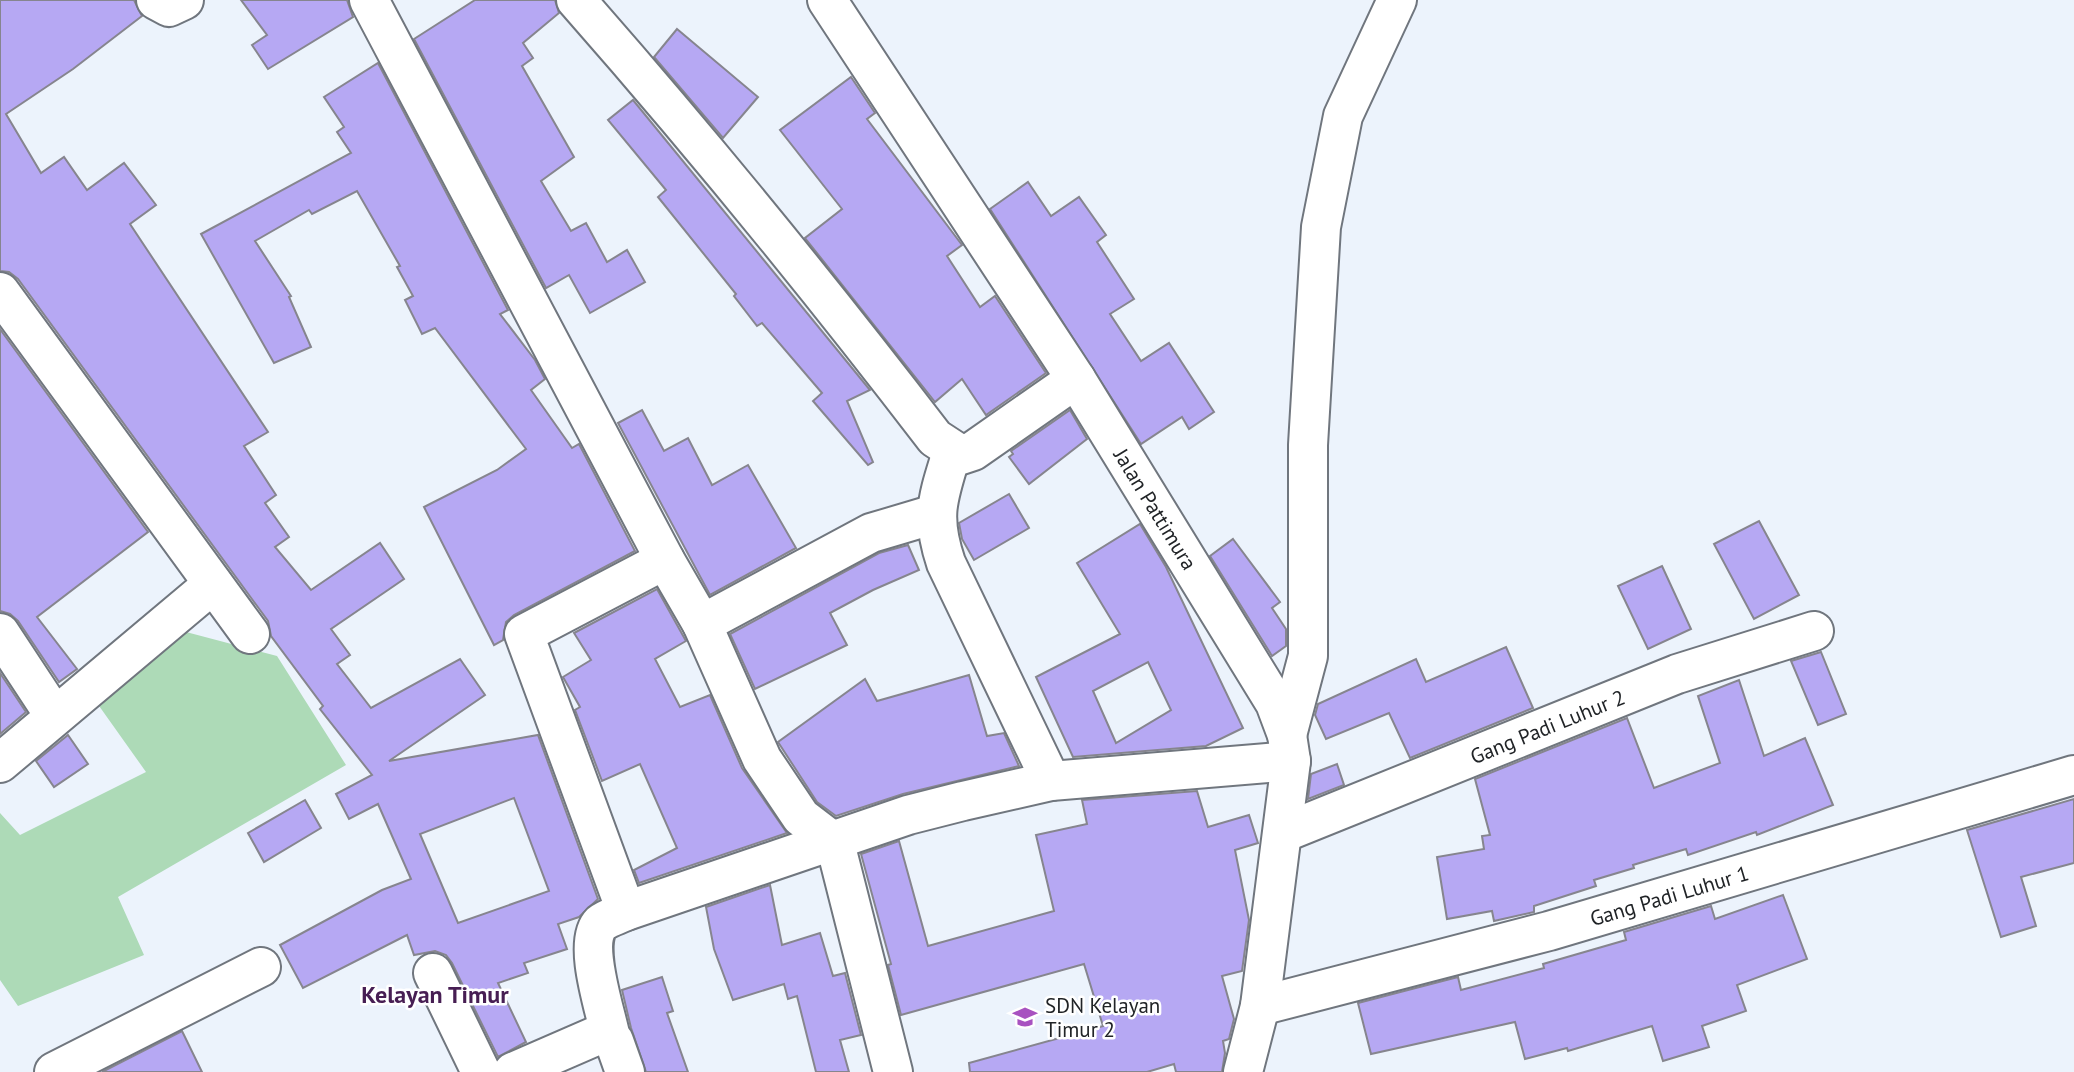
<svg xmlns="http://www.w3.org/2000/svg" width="2074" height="1072" font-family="'PT Sans',sans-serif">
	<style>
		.green { fill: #addab7 }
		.building { fill: #b6a8f3; stroke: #86858e; stroke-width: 2; fill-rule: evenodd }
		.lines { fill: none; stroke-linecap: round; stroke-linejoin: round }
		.minor-casing { stroke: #70767e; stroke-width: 42 }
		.minor { stroke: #fff; stroke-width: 38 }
		.labels { text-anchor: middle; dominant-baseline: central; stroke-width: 5; stroke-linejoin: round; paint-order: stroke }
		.street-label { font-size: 21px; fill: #212427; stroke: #fff }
		.poi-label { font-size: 21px; fill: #212427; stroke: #fff; text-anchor: start }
		.quarter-label { font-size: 24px; font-weight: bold; fill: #471e53; stroke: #fff }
	</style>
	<rect width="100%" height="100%" fill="#ecf3fc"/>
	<path class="green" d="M 171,628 L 277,656 L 346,765 L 118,897 L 144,955 L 18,1006 L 0,980 L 0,813 L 20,835 L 146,772 L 92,696 Z"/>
	<g class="building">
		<path d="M 0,0 L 134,0 L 142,16 L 73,69 L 6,114 L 41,173 L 64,157 L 87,190 L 124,163 L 156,205 L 130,224 L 268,432 L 244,446 L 276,495 L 265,503 L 289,537 L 275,547 L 311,590 L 380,543 L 404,579 L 331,629 L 350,655 L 337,664 L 371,708 L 460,659 L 485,695 L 389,761 L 538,735 L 598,899 L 579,917 L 558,924 L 567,949 L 524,963 L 528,973 L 498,983 L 526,1042 L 498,1057 L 452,963 L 446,955 L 435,951 L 414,955 L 407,935 L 303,988 L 280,945 L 382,890 L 411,879 L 378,804 L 349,819 L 336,794 L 372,775 L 320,709 L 323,706 L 271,636 L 268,621 L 18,279 L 9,272 L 0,271 ZM 514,798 L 549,891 L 458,923 L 420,834 Z"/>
		<path d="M 241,0 L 347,0 L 353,17 L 268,69 L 252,45 L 267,35 Z"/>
		<path d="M 475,0 L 555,0 L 559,13 L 523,43 L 533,58 L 522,66 L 574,157 L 541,181 L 571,231 L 586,223 L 607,262 L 627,250 L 645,282 L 590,313 L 569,275 L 546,288 L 414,39 Z"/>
		<path d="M 677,29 L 758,97 L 723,138 L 654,57 Z"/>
		<path d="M 378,63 L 508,310 L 500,314 L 535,360 L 545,379 L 531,390 L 572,448 L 579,444 L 635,551 L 514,615 L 506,622 L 503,640 L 494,645 L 424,507 L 497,470 L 526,449 L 435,328 L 422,334 L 405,300 L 413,296 L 397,267 L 400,266 L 357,191 L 312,214 L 309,210 L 255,241 L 291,296 L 289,297 L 311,347 L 274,363 L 201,234 L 351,153 L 337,132 L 344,127 L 324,97 Z"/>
		<path d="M 851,77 L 875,113 L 867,119 L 962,245 L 947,256 L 980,307 L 995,296 L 1046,373 L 986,415 L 962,379 L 935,402 L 805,238 L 842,209 L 780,130 Z"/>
		<path d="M 633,100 L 870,390 L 847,401 L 873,462 L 868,465 L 813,401 L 822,393 L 762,323 L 757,326 L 734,296 L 736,294 L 658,197 L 666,190 L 608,120 Z"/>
		<path d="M 1028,182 L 1051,216 L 1079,197 L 1106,235 L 1097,242 L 1134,299 L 1110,314 L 1141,361 L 1169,343 L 1214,412 L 1189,429 L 1182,417 L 1141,444 L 990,209 Z"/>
		<path d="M 0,329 L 148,532 L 37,617 L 77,669 L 59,682 L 18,621 L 10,614 L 0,611 Z"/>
		<path d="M 642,410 L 664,451 L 688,438 L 712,485 L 748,465 L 796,548 L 710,595 L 618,423 Z"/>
		<path d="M 1070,410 L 1087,439 L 1029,484 L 1009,457 L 1013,454 L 1011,451 Z"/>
		<path d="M 1009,494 L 1029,528 L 974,560 L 962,539 L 959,523 Z"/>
		<path d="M 1759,521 L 1799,595 L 1754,619 L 1714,544 Z"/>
		<path d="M 1140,524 L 1166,567 L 1243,728 L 1206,746 L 1073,757 L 1036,677 L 1120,634 L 1077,563 ZM 1148,662 L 1171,710 L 1116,743 L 1093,691 Z"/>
		<path d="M 1233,539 L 1280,602 L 1272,608 L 1286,629 L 1286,646 L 1272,656 L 1210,556 Z"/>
		<path d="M 908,545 L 919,570 L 873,590 L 830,613 L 847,645 L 755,689 L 730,634 L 879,553 Z"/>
		<path d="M 1662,566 L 1691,629 L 1648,649 L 1618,586 Z"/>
		<path d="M 657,589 L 686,641 L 655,659 L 680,707 L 710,695 L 742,768 L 787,833 L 639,883 L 634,870 L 677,848 L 640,764 L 602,781 L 575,710 L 580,707 L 563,677 L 591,660 L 574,633 Z"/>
		<path d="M 1506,647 L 1533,708 L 1410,758 L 1389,713 L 1326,739 L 1315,715 L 1318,704 L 1416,659 L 1426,682 Z"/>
		<path d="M 1821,652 L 1846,714 L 1818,725 L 1791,661 Z"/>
		<path d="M 0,673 L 26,712 L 0,734 Z"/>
		<path d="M 969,675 L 987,736 L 1004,733 L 1019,766 L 903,794 L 836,816 L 817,802 L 778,742 L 865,679 L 877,701 Z"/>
		<path d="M 1739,680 L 1764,756 L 1805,738 L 1833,805 L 1757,835 L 1756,832 L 1688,855 L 1686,849 L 1633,865 L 1634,868 L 1594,880 L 1596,886 L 1534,906 L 1534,912 L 1494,921 L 1492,911 L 1447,919 L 1437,857 L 1484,849 L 1482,836 L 1490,835 L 1475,779 L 1627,718 L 1654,788 L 1720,763 L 1698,696 Z"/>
		<path d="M 68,735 L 88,764 L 54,787 L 36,761 Z"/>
		<path d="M 1337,764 L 1344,785 L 1308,799 L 1311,774 Z"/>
		<path d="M 1197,791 L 1208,827 L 1249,815 L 1258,843 L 1235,850 L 1249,920 L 1242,971 L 1222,976 L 1234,1019 L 1229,1039 L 1223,1041 L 1225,1053 L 1222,1072 L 1176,1072 L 1174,1064 L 1147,1072 L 970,1072 L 969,1063 L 1103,1026 L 1084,964 L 901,1015 L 888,965 L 891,964 L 861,854 L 899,841 L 928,946 L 1054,911 L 1036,835 L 1087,824 L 1082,800 Z"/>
		<path d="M 2074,799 L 2074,863 L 2021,877 L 2036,926 L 2001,937 L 1967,830 Z"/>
		<path d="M 305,800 L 321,828 L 264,862 L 248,833 Z"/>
		<path d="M 770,885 L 782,945 L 820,933 L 833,976 L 845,973 L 861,1035 L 840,1040 L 849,1072 L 816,1072 L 797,996 L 788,999 L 784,984 L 733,1000 L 714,949 L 706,907 Z"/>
		<path d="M 1783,895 L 1807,959 L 1737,985 L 1746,1011 L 1702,1026 L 1709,1047 L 1663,1061 L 1652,1026 L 1568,1051 L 1567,1048 L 1525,1059 L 1515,1022 L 1371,1054 L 1358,1003 L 1458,977 L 1461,990 L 1544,968 L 1543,964 L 1626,940 L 1624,932 L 1711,906 L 1715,919 Z"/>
		<path d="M 662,977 L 673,1011 L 667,1013 L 688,1072 L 646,1072 L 631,1028 L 622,990 Z"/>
		<path d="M 182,1031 L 202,1072 L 102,1072 Z"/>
	</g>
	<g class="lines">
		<g class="minor-casing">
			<g id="minor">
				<path d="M 156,0 L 169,7 L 184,0"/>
				<path d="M 369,0 L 665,560 L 702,624 L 762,759 L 801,817 L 835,843 L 893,1072"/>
				<path d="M 576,0 C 701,142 820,288 935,438 L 961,455 L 973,451 L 1076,379"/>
				<path id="s1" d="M 827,0 L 1076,379 L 1275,703 L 1287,735 L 1291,761 L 1260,1006 L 1243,1072"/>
				<path d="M 0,292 L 250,634"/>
				<path d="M 952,452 C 938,498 930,515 946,563 L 1051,781"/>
				<path d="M 702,624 L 871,533 L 935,514"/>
				<path d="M 0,633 L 54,715"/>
				<path d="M 1287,735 L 1308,656 L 1308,445 L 1321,227 L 1343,116 L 1397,0"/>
				<path d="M 0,763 L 213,584"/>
				<path id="s2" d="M 1283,833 L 1677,674 L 1814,631"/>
				<path d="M 626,911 L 524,634 L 665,560"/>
				<path d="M 433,973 L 481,1072"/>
				<path id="s3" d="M 1260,1006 L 1549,931 L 2074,775"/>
				<path d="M 610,1034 C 605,1010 582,942 601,923 C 607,918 618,915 626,911 L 908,815 L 963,801 L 1051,781 L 1291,761"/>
				<path d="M 54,1072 L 261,967"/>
				<path d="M 513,1072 L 605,1032 L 614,1041 L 625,1072"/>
			</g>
		</g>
		<use href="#minor" class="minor"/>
	</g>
	<defs>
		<g id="school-bare" transform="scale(1.89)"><path d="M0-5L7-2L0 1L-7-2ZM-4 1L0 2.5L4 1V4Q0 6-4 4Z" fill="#a852c0" stroke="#fff" stroke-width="2.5" paint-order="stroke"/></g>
	</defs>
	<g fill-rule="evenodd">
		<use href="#school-bare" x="1025" y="1017"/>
	</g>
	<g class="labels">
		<g class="street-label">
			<text stroke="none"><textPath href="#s1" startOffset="606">Jalan Pattimura</textPath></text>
			<text stroke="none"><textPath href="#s2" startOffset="285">Gang Padi Luhur 2</textPath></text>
			<text stroke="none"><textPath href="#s3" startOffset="424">Gang Padi Luhur 1</textPath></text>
		</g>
		<g class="poi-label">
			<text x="1045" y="1005">SDN Kelayan<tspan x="1045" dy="24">Timur 2</tspan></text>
		</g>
		<g class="quarter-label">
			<text x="435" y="994">Kelayan Timur</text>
		</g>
	</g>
</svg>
